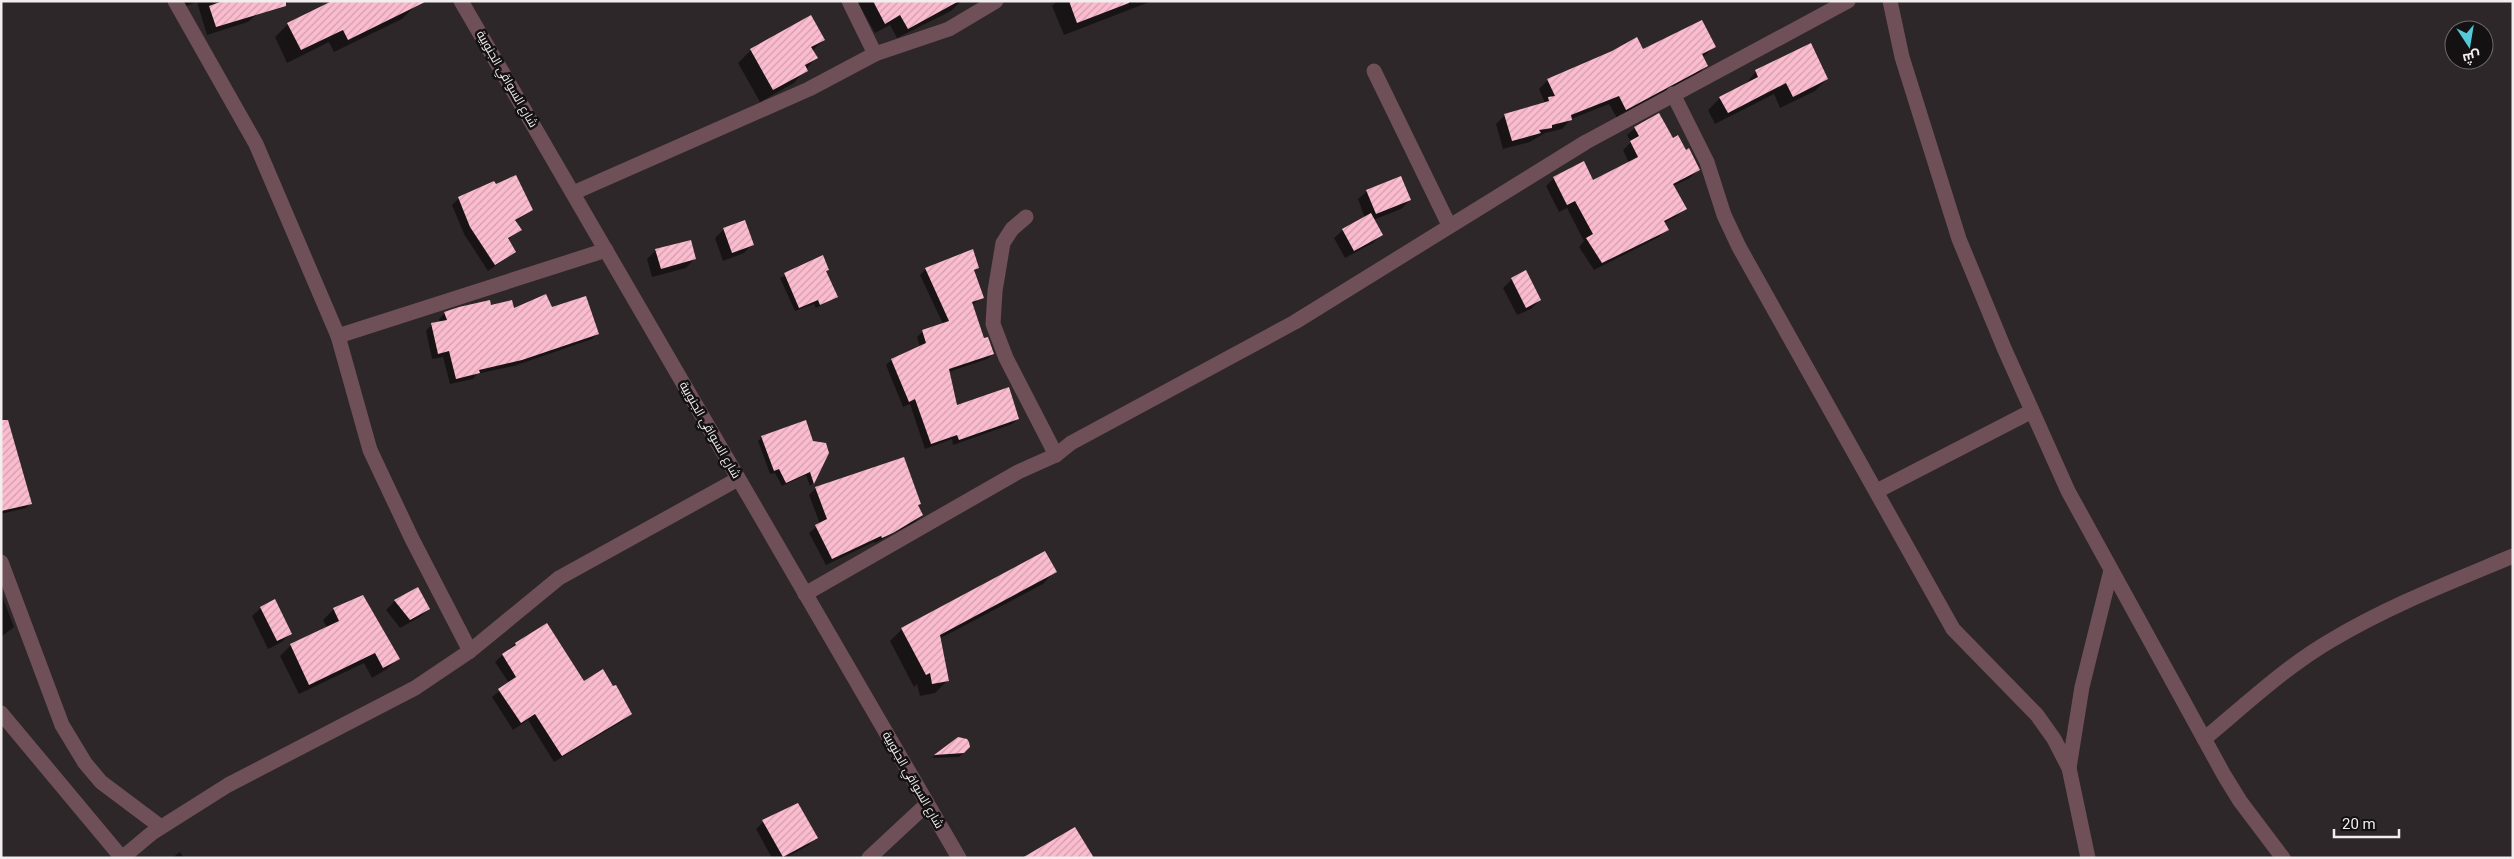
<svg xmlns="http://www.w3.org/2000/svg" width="2514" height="859" font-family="Roboto,Cairo,sans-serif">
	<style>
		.shadow { fill: #0007 }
		.building { fill: url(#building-hatch) }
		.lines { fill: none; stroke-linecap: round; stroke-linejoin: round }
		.minor { stroke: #6f5059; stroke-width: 15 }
		.tertiary { stroke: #6f5059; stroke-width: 15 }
		.labels { text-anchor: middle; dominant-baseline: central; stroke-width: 5; stroke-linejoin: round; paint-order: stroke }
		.street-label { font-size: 12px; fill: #f2edef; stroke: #141112 }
	</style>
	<defs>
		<pattern id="building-hatch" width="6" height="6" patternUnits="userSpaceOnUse" patternTransform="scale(1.25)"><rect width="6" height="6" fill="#fcbcd0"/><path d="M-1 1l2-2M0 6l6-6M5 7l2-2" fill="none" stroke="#cf9fae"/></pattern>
	</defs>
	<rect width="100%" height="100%" fill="#2e2729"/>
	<g class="shadow">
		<path d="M 182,1 L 252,1 L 257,14 L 248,22 L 207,35 L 197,2 L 184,7 Z"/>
		<path d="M 857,1 L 961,1 L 951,11 L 897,38 L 890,25 L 875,33 Z"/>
		<path d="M 1057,1 L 1152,1 L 1064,35 L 1052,6 Z"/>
		<path d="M 415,6 L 402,19 L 334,52 L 329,42 L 287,63 L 275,37 L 288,24 Z"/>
		<path d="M 824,40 L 812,51 L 816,58 L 794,83 L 760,102 L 738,63 L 751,50 Z"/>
		<path d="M 1714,47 L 1702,58 L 1706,66 L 1697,75 L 1617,118 L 1609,104 L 1571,119 L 1562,129 L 1545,133 L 1530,142 L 1503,149 L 1496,124 L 1505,115 L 1545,103 L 1539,89 L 1548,80 L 1643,51 Z"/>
		<path d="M 1756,71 L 1827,79 L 1815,91 L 1780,108 L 1774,94 L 1715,124 L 1708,110 L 1720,98 L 1745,85 Z"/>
		<path d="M 1635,128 L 1672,140 L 1685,151 L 1698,170 L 1690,178 L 1673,186 L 1685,209 L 1677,216 L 1664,223 L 1667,229 L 1659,237 L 1594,270 L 1579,247 L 1584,241 L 1567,208 L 1559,212 L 1546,186 L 1554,178 L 1593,181 L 1629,163 L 1623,150 L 1631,142 L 1627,135 Z"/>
		<path d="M 1367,191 L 1410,200 L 1401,209 L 1373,220 L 1381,235 L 1373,243 L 1345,258 L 1334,238 L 1343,230 L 1365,218 L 1358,199 Z"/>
		<path d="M 459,198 L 532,210 L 515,222 L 520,230 L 507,240 L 515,252 L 488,271 L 464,234 L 452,205 Z"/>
		<path d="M 724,229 L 753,244 L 744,253 L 723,261 L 715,238 Z"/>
		<path d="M 656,250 L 694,259 L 686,268 L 652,277 L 647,259 Z"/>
		<path d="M 822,257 L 828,270 L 825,272 L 837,297 L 816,308 L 814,304 L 795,311 L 780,278 Z"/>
		<path d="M 978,268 L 973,273 L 982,298 L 972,305 L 983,340 L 993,354 L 987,359 L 949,372 L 956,407 L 1018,419 L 1012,424 L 953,445 L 952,439 L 925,449 L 910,404 L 903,407 L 886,365 L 891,360 L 920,347 L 917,337 L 923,331 L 943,324 L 920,275 L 926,269 Z"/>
		<path d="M 1512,279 L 1540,300 L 1531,309 L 1517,315 L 1503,288 Z"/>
		<path d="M 491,306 L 513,309 L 551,309 L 598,333 L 592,339 L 514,366 L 477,374 L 473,379 L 450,384 L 443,357 L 432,359 L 426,331 L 432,324 L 440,323 L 439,319 L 445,313 Z"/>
		<path d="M 1,412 L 11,452 L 30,503 L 26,508 L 1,514 Z"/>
		<path d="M 762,437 L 812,442 L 828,453 L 813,483 L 810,486 L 806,475 L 782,486 L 775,473 L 770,474 L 758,441 Z"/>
		<path d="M 816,488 L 919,504 L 917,506 L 922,515 L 915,522 L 875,543 L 874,542 L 826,565 L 809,533 L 820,524 L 809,495 Z"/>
		<path d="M 1055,571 L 1043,584 L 939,639 L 948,680 L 935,693 L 920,696 L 917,684 L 914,687 L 890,641 L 902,629 Z"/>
		<path d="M 1,593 L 14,627 L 1,637 Z"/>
		<path d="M 362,596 L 398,658 L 387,669 L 372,678 L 364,663 L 299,694 L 280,656 L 291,645 L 327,628 L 323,620 L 334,609 Z"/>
		<path d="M 395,601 L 429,609 L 420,617 L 400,628 L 386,610 Z"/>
		<path d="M 261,608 L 291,633 L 282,642 L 268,649 L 252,616 Z"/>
		<path d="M 515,644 L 583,683 L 631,713 L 623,721 L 554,762 L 528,720 L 513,730 L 492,697 L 509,683 L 495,662 Z"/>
		<path d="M 959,738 L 964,753 L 959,757 L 932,758 Z"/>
		<path d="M 798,805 L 816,837 L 809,845 L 786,858 L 772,858 L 756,829 L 763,822 Z"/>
		<path d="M 180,852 L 184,858 L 172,858 Z"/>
	</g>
	<g class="building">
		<path d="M 223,1 L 286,1 L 286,6 L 216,27 L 209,6 Z"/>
		<path d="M 332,1 L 427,1 L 348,40 L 343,30 L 301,50 L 287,23 Z"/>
		<path d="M 873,1 L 959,1 L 908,29 L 900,15 L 885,24 Z"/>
		<path d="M 1069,1 L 1129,1 L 1129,3 L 1077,23 Z"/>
		<path d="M 811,15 L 825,40 L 811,47 L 818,58 L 805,65 L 808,71 L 773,90 L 750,49 Z"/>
		<path d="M 1702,20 L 1716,47 L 1702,54 L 1708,66 L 1626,110 L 1619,96 L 1571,115 L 1572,120 L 1552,125 L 1552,128 L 1539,130 L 1541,133 L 1512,141 L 1504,114 L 1549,101 L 1548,97 L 1555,96 L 1547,79 L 1612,51 L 1637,37 L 1643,49 Z"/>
		<path d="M 1811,43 L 1828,79 L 1793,97 L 1786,83 L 1728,113 L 1719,97 L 1758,77 L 1755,70 Z"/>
		<path d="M 1659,113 L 1673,138 L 1678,135 L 1686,150 L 1689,148 L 1700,170 L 1673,184 L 1687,209 L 1664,221 L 1669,230 L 1602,263 L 1586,238 L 1593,234 L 1575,201 L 1567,205 L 1553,177 L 1584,161 L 1593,180 L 1638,157 L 1630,141 L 1639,136 L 1634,127 Z"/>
		<path d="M 516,175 L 533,210 L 515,220 L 522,230 L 508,238 L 516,252 L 495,265 L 470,227 L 458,197 L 494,181 L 496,184 Z"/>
		<path d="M 1401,176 L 1411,200 L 1376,214 L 1366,190 Z"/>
		<path d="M 1371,213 L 1383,235 L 1354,251 L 1342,229 Z"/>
		<path d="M 745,220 L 754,245 L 732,253 L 723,228 Z"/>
		<path d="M 691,240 L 696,259 L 661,269 L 655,249 Z"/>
		<path d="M 973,249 L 979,268 L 974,270 L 984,298 L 972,302 L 984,338 L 988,337 L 994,354 L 949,369 L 957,405 L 1009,387 L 1019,419 L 959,440 L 957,435 L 931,444 L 915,399 L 909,402 L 891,359 L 926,343 L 922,330 L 949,321 L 925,268 Z"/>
		<path d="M 823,255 L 829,270 L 826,271 L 838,297 L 820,305 L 818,300 L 799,308 L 784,273 Z"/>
		<path d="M 1526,270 L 1541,300 L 1526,308 L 1511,278 Z"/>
		<path d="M 546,294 L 552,307 L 586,296 L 599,334 L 522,360 L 479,370 L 480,373 L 456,379 L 449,351 L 438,354 L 431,323 L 447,320 L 444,312 L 459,307 L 490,300 L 491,305 L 512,300 L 514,308 Z"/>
		<path d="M 1,420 L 8,420 L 32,504 L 1,511 Z"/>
		<path d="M 806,420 L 813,441 L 826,443 L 829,453 L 814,484 L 810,472 L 786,483 L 779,469 L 774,471 L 761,436 Z"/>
		<path d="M 904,457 L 921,504 L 918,505 L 923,515 L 893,533 L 882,538 L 881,536 L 832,559 L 815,525 L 827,519 L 815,487 Z"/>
		<path d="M 1045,551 L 1057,572 L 940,635 L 949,681 L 932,684 L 930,673 L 926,675 L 901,628 Z"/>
		<path d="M 418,587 L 430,609 L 410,620 L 394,600 Z"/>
		<path d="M 363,595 L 400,659 L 383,668 L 375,653 L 309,685 L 290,644 L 339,621 L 333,608 Z"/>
		<path d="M 275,599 L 292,634 L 277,641 L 260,607 Z"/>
		<path d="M 547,623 L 584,681 L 603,669 L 613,686 L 616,685 L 632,714 L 562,756 L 535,714 L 521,723 L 498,689 L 516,677 L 502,654 L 516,645 L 515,643 Z"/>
		<path d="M 958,737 L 967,739 L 969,742 L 970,747 L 964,753 L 934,755 Z"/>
		<path d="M 798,803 L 818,838 L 783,857 L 762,820 Z"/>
		<path d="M 1075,827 L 1094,858 L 1022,858 Z"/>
	</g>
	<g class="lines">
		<g class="minor">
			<path d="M 175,1 L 256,144 L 338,336 L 370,450 L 412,539 L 470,651"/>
			<path d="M 849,1 L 875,54"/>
			<path d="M 1890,1 L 1902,57 L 1959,239 L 2004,348 L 2068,491 L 2224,775 L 2240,801 L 2283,858"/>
			<path d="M 1374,71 L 1449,225"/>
			<path d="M 1673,94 L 1707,162 L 1724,215 L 1739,247 L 1953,629 L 2037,715 L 2054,739 L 2069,768 L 2088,858"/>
			<path d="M 573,193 L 809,89 L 875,54 L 949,29 L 996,1"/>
			<path d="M 1026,217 L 1012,229 L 1003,243 L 995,291 L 993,324 L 1006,358 L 1056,455"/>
			<path d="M 338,336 L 606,250"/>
			<path d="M 1877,491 L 2032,411"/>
			<path d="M 1,562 L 62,725 L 85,763 L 101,782 L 161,827"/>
			<path d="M 805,594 L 1018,472 L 1056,455 L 1071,443 L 1295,322 L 1586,142 L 1848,1"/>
			<path d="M 1,713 L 122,858"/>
			<path d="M 2204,739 C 2244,706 2284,668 2330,641 C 2388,606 2451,582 2513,556"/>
			<path d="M 2069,768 L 2082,687 L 2111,570"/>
			<path d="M 122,858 L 152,833 L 228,785 L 415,688 L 470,651 L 559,578 L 738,479"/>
			<path d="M 869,858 L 927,804"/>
		</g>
		<path class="tertiary" d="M 461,1 L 959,858"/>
	</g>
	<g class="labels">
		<g class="street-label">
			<text transform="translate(507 79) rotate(60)">شارع السواقي الجنوبية</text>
			<text transform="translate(710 430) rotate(60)">شارع السواقي الجنوبية</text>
			<text transform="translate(913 780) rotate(60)">شارع السواقي الجنوبية</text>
		</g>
	</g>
	<rect width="2514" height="859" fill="none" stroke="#f2edef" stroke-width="5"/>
	<g transform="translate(2469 45) rotate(168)"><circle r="24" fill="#141112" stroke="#6d696a"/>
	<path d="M0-4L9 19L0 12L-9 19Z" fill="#53cadc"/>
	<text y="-8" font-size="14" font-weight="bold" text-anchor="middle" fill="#f2edef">ش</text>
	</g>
	<path d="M2334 829v8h65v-8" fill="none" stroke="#f2edef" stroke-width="2.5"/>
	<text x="2342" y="829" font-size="15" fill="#f2edef" stroke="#141112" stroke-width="4" paint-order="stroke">20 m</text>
</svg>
